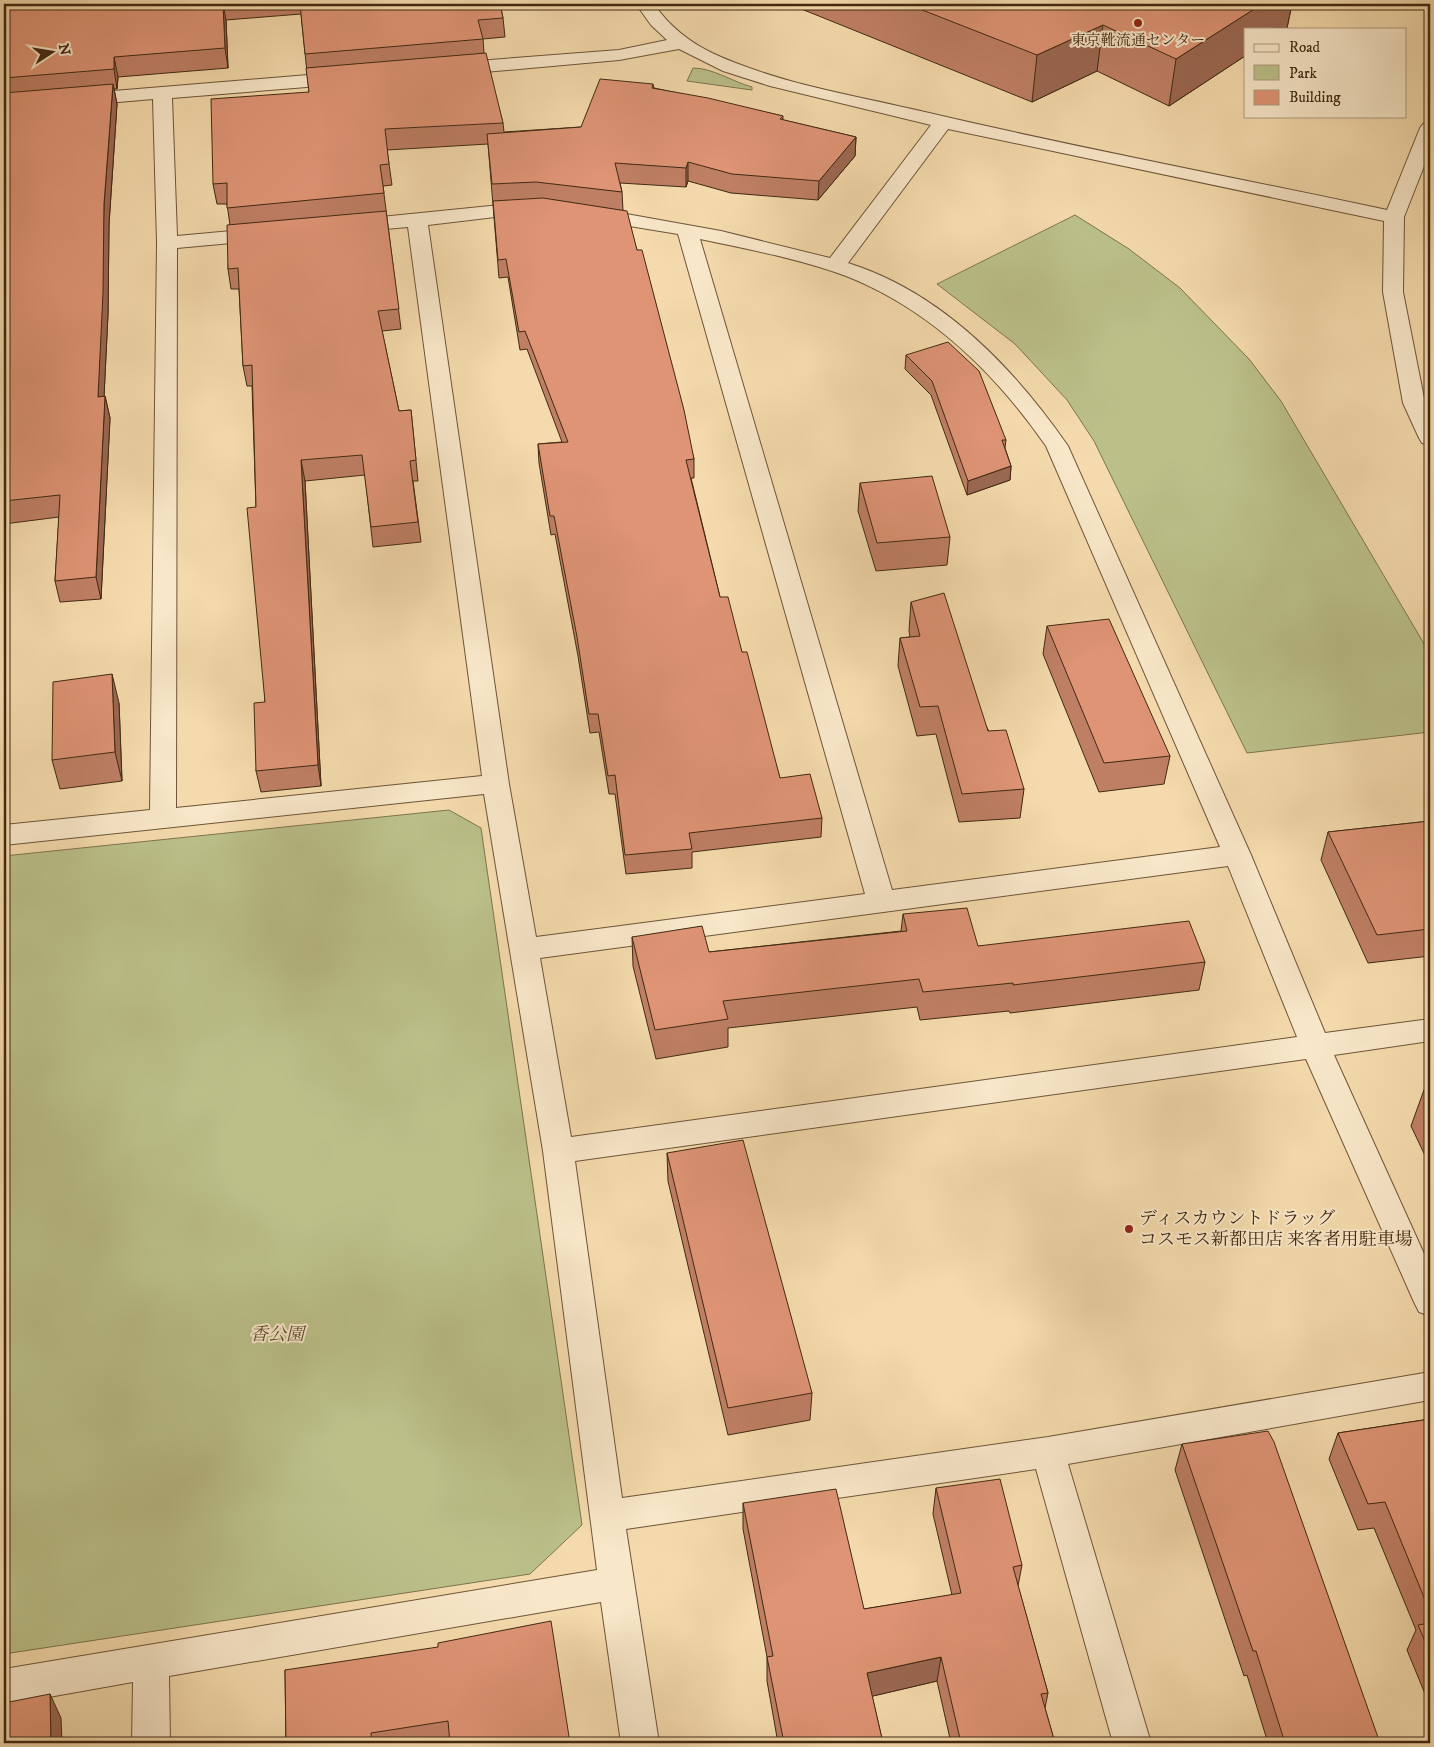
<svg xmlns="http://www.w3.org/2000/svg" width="1434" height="1747" font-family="'IM FELL DW Pica','Noto Serif JP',serif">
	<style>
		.green { fill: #bbc089; stroke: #7e744e }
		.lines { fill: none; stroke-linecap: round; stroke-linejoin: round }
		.minor-casing { stroke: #6e5538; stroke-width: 2 }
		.minor { fill: #f8e7c9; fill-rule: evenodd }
		.wall { fill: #bf7f65; stroke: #412912 }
		.shaded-wall { fill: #9b6852; stroke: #412912 }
		.building { fill: #de9475; stroke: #412912 }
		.poi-dot { fill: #8f2418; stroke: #f8e7c9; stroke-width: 2 }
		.labels { text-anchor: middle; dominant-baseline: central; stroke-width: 4; stroke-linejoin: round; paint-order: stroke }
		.far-poi-label { font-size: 15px; fill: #412912; stroke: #f8e7c9 }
		.poi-label { font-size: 18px; fill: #412912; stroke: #f8e7c9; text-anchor: start }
		.park-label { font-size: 18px; font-style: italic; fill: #59472a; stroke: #f8e7c9 }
	</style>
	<rect width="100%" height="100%" fill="#f4daac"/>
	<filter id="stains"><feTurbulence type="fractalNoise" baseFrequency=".004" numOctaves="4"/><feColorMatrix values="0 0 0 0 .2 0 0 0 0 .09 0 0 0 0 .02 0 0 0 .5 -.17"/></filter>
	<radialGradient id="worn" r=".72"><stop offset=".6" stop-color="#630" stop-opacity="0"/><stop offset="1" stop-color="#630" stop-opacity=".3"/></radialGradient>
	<g class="green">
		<path d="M693 68C713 68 733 82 752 87V90L687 81Z"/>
		<polygon points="1075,215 1129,249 1180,288 1249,359 1281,401 1430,654 1430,732 1247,753 1094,441 1067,400 1015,344 937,284"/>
		<polygon points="449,810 481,828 582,1525 530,1574 4,1654 4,856"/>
	</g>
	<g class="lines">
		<g class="minor-casing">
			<path id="minor" d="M636 4H654C669 26 688 41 712 53 779 84 854 95 925 112 1078 148 1233 177 1387 210L1420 128 1423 124 1430 122V151L1404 217 1403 292 1425 403 1430 414V445L1422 443 1419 438 1403 403 1383 292 1384 221 948 129 848 263C941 292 1014 368 1068 446L1251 855 1325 1033 1430 1019V1041L1334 1055 1430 1267V1316L1419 1312 1414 1302 1306 1059 575 1161 622 1498 1048 1437 1430 1372V1400L1068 1464 1151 1743H1113L1036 1469 626 1529 659 1743H621L601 1602 169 1676 170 1743H132L133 1682 4 1705V1669L597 1570 543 1151 484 794 4 845V825L150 810 157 243 153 99 4 112V100L344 72 351 74 353 78 351 82 344 84 172 98 177 236 264 228 271 230 274 234 271 238 264 240 177 248 176 808 482 776 408 227 351 232 344 230 341 226 344 222 351 220 530 202 537 204 540 208 537 212 428 225 509 784 536 937 865 894 678 234 593 220 586 218 583 214 586 210 593 208 721 231 830 258 931 125 770 86 723 71 679 49 619 60 451 75 444 73 442 69 444 65 451 63 619 50 667 40 651 25ZM700 239C747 249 801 259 846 276 930 309 996 374 1046 446L1220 847 892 890ZM1228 866 1297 1037 571 1137 540 958Z"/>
		</g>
		<use href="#minor" class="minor"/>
	</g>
	<g class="wall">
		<polygon points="4,4 500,4 503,18 505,37 483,39 484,53 503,123 504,132 581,127 653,84 654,88 783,116 783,120 856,137 855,156 818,200 731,193 688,181 686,187 620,183 622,192 623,210 637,250 694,459 694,478 691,478 720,597 742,652 780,778 822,818 821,837 692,852 692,868 626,874 615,794 609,794 599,732 590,733 578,656 555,534 551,535 539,463 538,444 562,442 527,349 520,350 508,277 499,278 488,144 387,150 392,185 383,186 401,329 382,331 399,411 411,410 418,481 413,481 421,542 373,547 365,475 305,481 321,786 261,792 256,771 265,702 256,507 252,386 247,386 243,366 239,289 231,289 228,269 230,225 227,204 217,204 213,184 309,92 301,14 226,20 228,68 118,77 117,89 114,89 117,104 109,224 108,314 104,396 105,396 110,418 101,599 60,602 55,581 59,517 4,524"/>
		<polygon points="789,4 1292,4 1287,28 1245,29 1245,56 1169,106 1097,71 1032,102"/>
		<polygon points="906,355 1006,440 1005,448 1011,466 1010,480 967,495 931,395 905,369"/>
		<polygon points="860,483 950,537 947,565 876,571 858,511"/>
		<polygon points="911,602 1024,789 1020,818 959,822 936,734 917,736 898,666 900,638 910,637 909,631"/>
		<polygon points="1047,626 1170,756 1164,784 1099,792 1043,654"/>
		<polygon points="119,703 122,781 60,789 52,760"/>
		<polygon points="1430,821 1430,956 1368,963 1321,860 1328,832"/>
		<polygon points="903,914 978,946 1205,962 1199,990 1010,1013 1009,1011 920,1020 917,1007 728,1028 728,1047 656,1059 633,966 632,937 709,952 901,931"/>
		<polygon points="1430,1075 1430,1166 1411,1126 1429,1076"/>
		<polygon points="667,1153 812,1393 810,1420 728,1435 668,1181"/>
		<polygon points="1430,1419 1430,1706 1407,1650 1416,1630 1374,1528 1358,1530 1329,1459 1338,1433"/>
		<polygon points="1182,1444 1380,1743 1268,1743 1247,1675 1244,1676 1175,1470"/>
		<polygon points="936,1488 1022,1565 1018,1586 1048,1693 1045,1708 1055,1743 951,1743 937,1681 872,1696 883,1743 778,1743 767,1681 767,1657 743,1529 743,1503 864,1609 952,1595 933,1514"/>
		<polygon points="285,1670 570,1743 286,1743"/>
	</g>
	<g class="shaded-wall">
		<polygon points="223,4 226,20 228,68 225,48"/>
		<polygon points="1262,4 1292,4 1287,28 1245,29 1245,56 1169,106 1176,59"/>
		<polygon points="1103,25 1097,71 1032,102 1037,55"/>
		<polygon points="114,57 118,77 117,89 114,69"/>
		<polygon points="113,84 117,104 109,224 108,314 103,418 98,397 104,204"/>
		<polygon points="856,137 855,156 818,200 819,181"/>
		<polygon points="688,162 688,181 686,187 686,168"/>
		<polygon points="105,396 110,418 101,599 96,577"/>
		<polygon points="301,460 305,481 321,786 318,765"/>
		<polygon points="1011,466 1010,480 967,495 968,481"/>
		<polygon points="112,674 119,703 122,781 115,752"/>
		<polygon points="941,1657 937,1681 865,1698 867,1673"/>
		<polygon points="50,1694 61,1718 62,1743 51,1743"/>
	</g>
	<g class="building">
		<polygon points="4,4 223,4 225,48 114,57 114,69 4,78"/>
		<polygon points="300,4 500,4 503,18 478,20 483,39 305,54"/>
		<polygon points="907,4 1262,4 1176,59 1103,25 1037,55"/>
		<polygon points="486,53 503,123 385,129 389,164 380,165 384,193 227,208 227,183 213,184 211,99 309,92 306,68"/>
		<polygon points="600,79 653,84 652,88 708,98 783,116 780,119 856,137 819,181 732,174 688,162 686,168 615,163 622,192 536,182 492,184 487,134 581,127"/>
		<polygon points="113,84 104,204 103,293 98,397 105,396 96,577 55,581 60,495 4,501 4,93"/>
		<polygon points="543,198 627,211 637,250 642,250 684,410 694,459 686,460 720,597 728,597 742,652 747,652 780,778 810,774 822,818 689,833 692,849 625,855 615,775 608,776 598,714 589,714 577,637 554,516 550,516 538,444 568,442 525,331 519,332 506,259 498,260 493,201"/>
		<polygon points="386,211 399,309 378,311 399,411 411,410 416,460 410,461 418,522 371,527 362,455 301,460 318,765 256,771 254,703 265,702 247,508 256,507 252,365 243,366 238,268 228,269 227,225"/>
		<polygon points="948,342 979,371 1006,440 1002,440 1011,466 968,481 932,381 906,355"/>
		<polygon points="932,476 950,537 877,543 860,483"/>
		<polygon points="944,593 988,731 1006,730 1024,789 962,794 938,706 920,707 900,638 920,636 911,602"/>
		<polygon points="1109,619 1170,756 1104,763 1047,626"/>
		<polygon points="112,674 115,752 52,760 53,682"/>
		<polygon points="1430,821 1430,929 1377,935 1328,832"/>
		<polygon points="967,908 978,946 1189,921 1205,962 1013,985 1013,983 923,992 919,979 723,1001 728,1019 655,1030 632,937 702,926 709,952 907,931 903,914"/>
		<polygon points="743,1140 812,1393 728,1408 667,1153"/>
		<polygon points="1430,1419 1430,1612 1385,1502 1368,1504 1338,1433"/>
		<polygon points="1268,1431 1274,1442 1380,1743 1285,1743 1256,1651 1253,1651 1182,1444"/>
		<polygon points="1000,1479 1022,1565 1013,1567 1048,1693 1041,1694 1055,1743 961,1743 941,1657 867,1673 883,1743 784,1743 767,1657 773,1656 743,1503 836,1489 864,1609 961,1593 936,1488"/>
		<polygon points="551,1621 570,1743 450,1743 448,1721 371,1733 372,1743 286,1743 285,1670 438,1647 438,1643"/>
		<polygon points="1430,1623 1430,1653 1418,1625"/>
		<polygon points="50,1694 51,1743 4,1743 4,1703"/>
	</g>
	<g class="poi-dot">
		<circle cx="1138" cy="23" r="5"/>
		<circle cx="1129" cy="1229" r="5"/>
	</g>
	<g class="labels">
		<g class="far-poi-label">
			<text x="1138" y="40">東京靴流通センター</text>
		</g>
		<g class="poi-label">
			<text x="1139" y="1219">ディスカウントドラッグ<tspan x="1139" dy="21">コスモス新都田店 来客者用駐車場</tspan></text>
		</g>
		<g class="park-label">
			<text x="277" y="1335">香公園</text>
		</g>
	</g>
	<rect width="1434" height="1747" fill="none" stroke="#f4daac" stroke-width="20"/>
	<rect x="5" y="5" width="1424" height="1737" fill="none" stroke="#412912" stroke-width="2.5"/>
	<rect x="10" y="10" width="1414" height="1727" fill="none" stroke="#412912"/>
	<rect x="1244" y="28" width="162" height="90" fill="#f8e7c9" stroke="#af9b80"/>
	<rect x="1254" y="44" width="25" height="8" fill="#f8e7c9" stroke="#af9b80"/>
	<text x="1289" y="52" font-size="15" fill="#412912">Road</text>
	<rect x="1254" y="65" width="25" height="15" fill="#bbc089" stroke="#af9b80"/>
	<text x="1289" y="78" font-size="15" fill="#412912">Park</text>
	<rect x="1254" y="90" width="25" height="15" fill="#de9475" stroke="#af9b80"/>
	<text x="1289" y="102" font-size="15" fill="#412912">Building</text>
	<g transform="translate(52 52) rotate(78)" stroke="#f8e7c9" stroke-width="4" paint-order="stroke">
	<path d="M0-4L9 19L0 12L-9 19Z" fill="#412912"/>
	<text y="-8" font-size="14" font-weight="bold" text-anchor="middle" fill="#412912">N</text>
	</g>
	<rect width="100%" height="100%" filter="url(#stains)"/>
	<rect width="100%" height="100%" fill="url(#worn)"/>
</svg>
